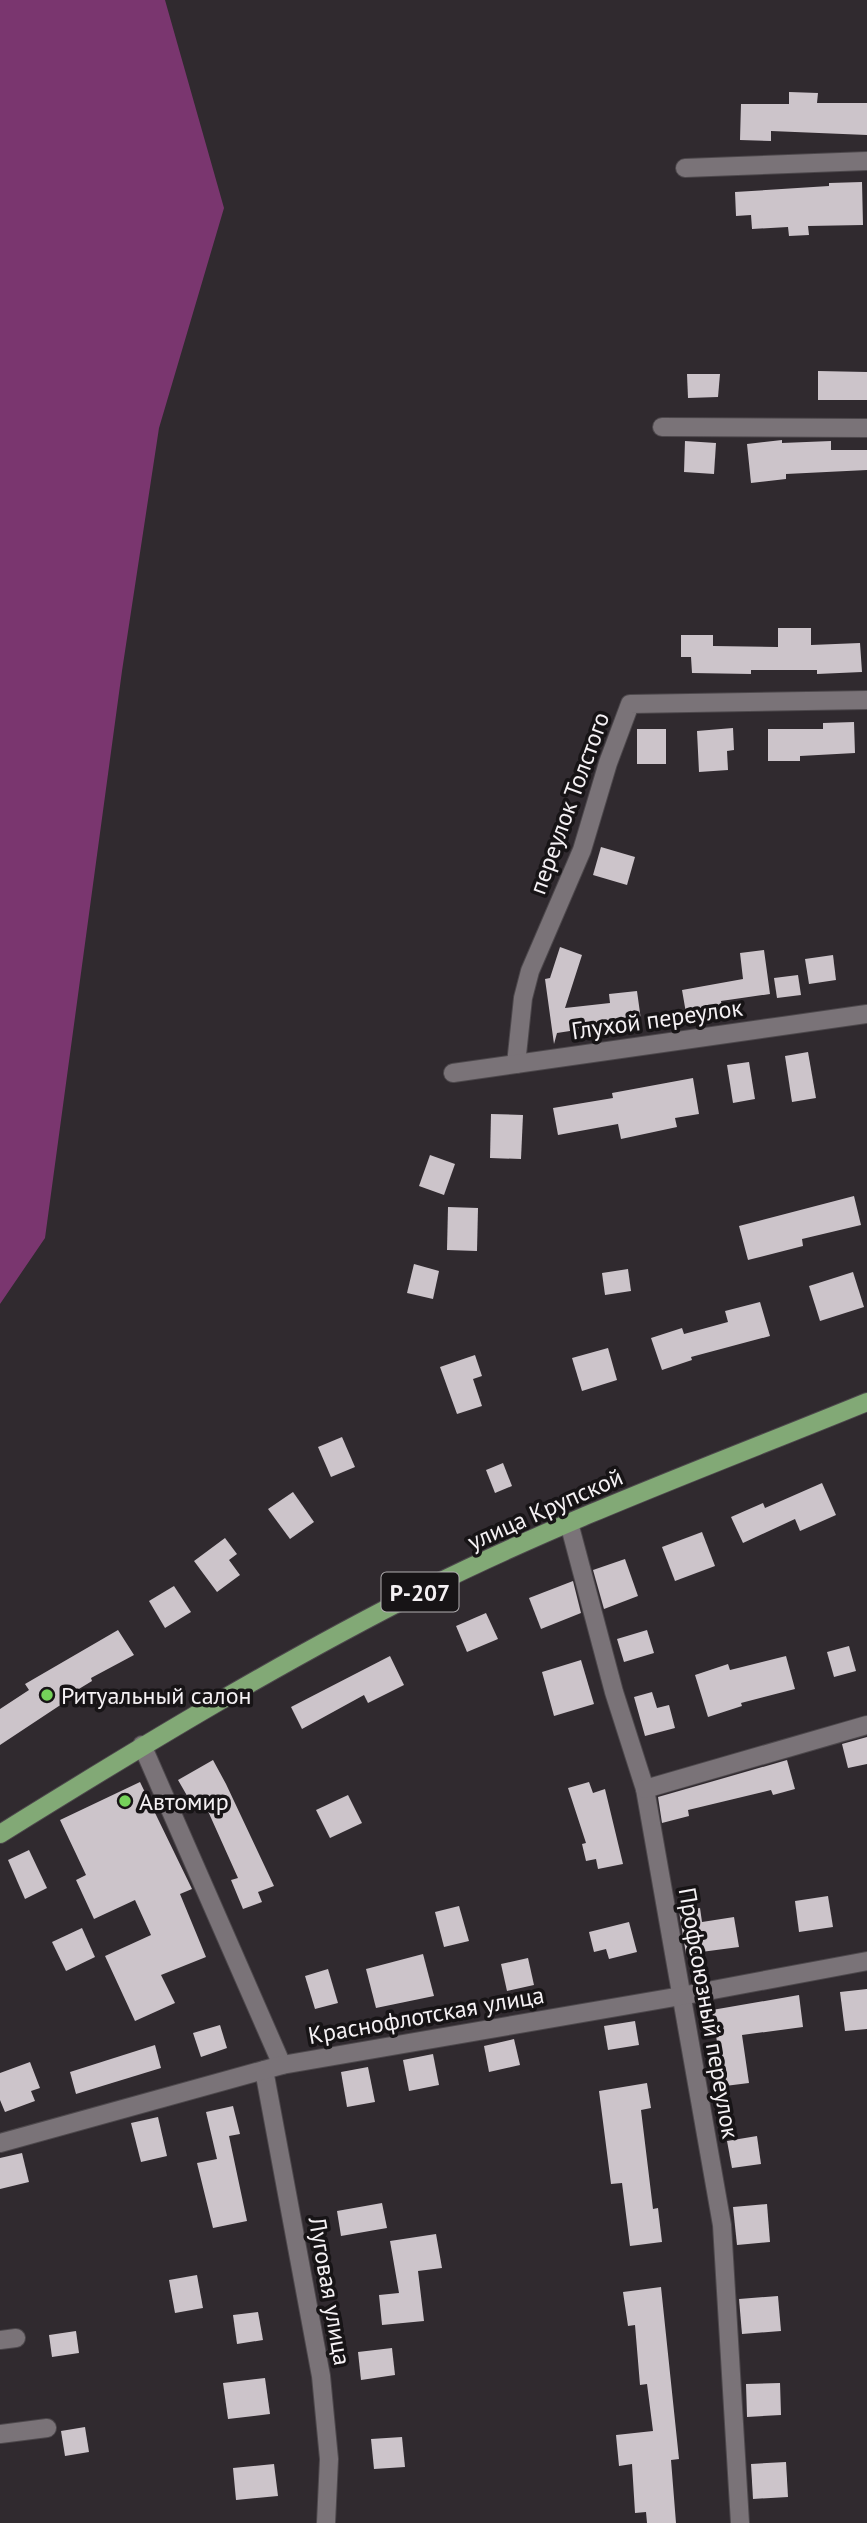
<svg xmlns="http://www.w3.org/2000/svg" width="867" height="2523" font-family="'PT Sans',sans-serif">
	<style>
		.forest { fill: #7a366f }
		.building { fill: #ccc4ca }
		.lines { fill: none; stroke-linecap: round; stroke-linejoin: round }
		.minor-casing { stroke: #4d484c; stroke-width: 20 }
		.major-casing { stroke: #4d484c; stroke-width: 20 }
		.minor { stroke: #7a7378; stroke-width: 18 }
		.major { stroke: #82a976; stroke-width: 18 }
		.poi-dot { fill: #75d25a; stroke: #171416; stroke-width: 2.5 }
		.labels { text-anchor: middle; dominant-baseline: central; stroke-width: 7; stroke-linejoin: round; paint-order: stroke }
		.shield { fill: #171416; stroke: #b2afb1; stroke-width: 2 }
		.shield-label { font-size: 23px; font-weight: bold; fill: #f5f1f4 }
		.street-label { font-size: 24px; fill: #f5f1f4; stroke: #171416 }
		.poi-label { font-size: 24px; fill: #f5f1f4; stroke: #171416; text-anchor: start }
	</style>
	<rect width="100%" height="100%" fill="#302a2f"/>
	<polygon class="forest" points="0,0 165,0 224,208 159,428 122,671 45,1238 0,1304"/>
	<g class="building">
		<polygon points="789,92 818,93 817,103 867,103 867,135 771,131 771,141 740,140 741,104 789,104"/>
		<polygon points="862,182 863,225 808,226 809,235 789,236 788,227 752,229 751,215 736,216 735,192 829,186 829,183"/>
		<polygon points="818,371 867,372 867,400 818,400"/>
		<polygon points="687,374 720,374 718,397 688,398"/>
		<polygon points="782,440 782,443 831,441 831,450 867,450 867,470 786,474 786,479 751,483 747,444"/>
		<polygon points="685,441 716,443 714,474 684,472"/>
		<polygon points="778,628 811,628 811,645 860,643 862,672 817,674 817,670 751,670 751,674 692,673 691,657 681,657 681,635 713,635 713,646 778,647"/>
		<polygon points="854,722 855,753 800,756 800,761 768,761 768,729 823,729 823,723"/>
		<polygon points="733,728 734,750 727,751 728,770 699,772 697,731"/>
		<rect x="637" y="729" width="29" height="35"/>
		<polygon points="601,847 635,857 627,885 593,875"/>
		<polygon points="560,947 582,955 565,1008 610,1003 609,994 637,991 641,1020 557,1033 554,1044 545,979 550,978"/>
		<polygon points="764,950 770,994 721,1001 722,1007 686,1013 682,990 743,979 740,953"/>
		<polygon points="833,955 836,980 809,984 805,959"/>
		<polygon points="798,975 801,995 777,998 774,978"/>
		<polygon points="808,1052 816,1098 792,1102 785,1056"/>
		<polygon points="749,1062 755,1099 733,1103 727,1065"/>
		<polygon points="693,1078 699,1114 675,1118 677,1127 621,1139 618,1124 558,1135 553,1108 613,1098 612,1093"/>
		<polygon points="491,1114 523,1115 521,1159 490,1158"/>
		<polygon points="430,1155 455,1164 444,1195 419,1186"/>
		<polygon points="854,1196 861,1225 802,1239 803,1246 748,1260 739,1226"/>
		<polygon points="448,1207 478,1208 477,1251 447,1250"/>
		<polygon points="414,1264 439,1271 433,1299 407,1293"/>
		<polygon points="628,1269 631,1291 605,1295 602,1273"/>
		<polygon points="853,1272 864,1307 820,1321 809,1286"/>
		<polygon points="760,1302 770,1336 691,1357 692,1360 662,1370 651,1338 682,1328 684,1334 728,1322 725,1311"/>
		<polygon points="608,1348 617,1380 582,1391 572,1358"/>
		<polygon points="475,1355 482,1376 473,1379 482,1406 457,1414 440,1367"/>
		<polygon points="342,1437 355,1467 331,1477 318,1447"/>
		<polygon points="503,1463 512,1486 495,1493 486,1470"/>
		<polygon points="822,1483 836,1515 800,1531 795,1519 743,1543 731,1517 763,1503 765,1508"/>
		<polygon points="293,1492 314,1522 290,1539 268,1509"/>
		<polygon points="702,1532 715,1566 675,1581 662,1547"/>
		<polygon points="225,1538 237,1554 229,1560 240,1575 217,1592 194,1561"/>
		<polygon points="625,1559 638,1596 604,1609 593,1570"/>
		<polygon points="573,1581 581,1613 541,1629 529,1598"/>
		<polygon points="174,1586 191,1612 165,1628 149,1601"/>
		<polygon points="486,1613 498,1639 467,1652 456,1626"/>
		<polygon points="118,1630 134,1655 91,1678 92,1681 69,1695 71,1698 0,1745 0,1709 29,1690 25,1684"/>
		<polygon points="647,1630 654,1653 624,1662 617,1639"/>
		<polygon points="849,1646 856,1671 834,1677 827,1652"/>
		<polygon points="390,1656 404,1685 368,1703 364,1695 302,1729 291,1707"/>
		<polygon points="786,1656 795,1689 741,1703 742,1706 708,1717 695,1675 728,1664 730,1670"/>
		<polygon points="581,1660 594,1704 554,1716 542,1672"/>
		<polygon points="652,1692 657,1708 669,1705 675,1728 645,1736 634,1697"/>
		<polygon points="867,1737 867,1764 848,1768 842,1744"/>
		<polygon points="213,1760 226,1784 274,1886 258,1892 262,1902 243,1909 231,1880 238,1878 203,1800 193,1806 178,1780"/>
		<polygon points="787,1760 795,1789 773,1795 771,1790 688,1810 689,1816 662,1823 658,1797"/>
		<polygon points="140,1782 192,1889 180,1894 206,1957 161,1975 175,2003 135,2021 105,1956 151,1935 135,1900 94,1919 76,1880 86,1875 60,1820"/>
		<polygon points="589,1782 593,1793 605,1789 623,1864 598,1869 596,1859 586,1861 582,1844 586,1843 568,1788"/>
		<polygon points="348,1795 362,1823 330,1838 316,1810"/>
		<polygon points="29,1850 47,1888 25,1899 8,1860"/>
		<polygon points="828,1896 833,1927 799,1932 795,1901"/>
		<polygon points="459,1906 469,1941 444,1947 435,1912"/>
		<polygon points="700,1908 702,1922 734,1917 739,1947 686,1954 679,1911"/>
		<polygon points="629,1922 637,1952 609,1959 606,1949 594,1952 589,1932"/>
		<polygon points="82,1928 95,1957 66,1971 52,1942"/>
		<polygon points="423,1954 434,1996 376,2008 366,1969"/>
		<polygon points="528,1958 534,1985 507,1991 501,1964"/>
		<polygon points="328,1969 338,2003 315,2009 305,1976"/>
		<polygon points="867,1989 867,2029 845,2031 840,1992"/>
		<polygon points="799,1995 803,2027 742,2035 749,2083 717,2087 714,2062 720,2061 712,2010"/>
		<polygon points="635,2021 639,2045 608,2050 604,2026"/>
		<polygon points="220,2025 227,2048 201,2057 193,2033"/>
		<polygon points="514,2039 520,2065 489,2072 484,2046"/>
		<polygon points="155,2045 161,2068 76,2094 70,2072"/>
		<polygon points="433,2054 439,2085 409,2091 403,2060"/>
		<polygon points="30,2062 40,2088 31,2091 35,2101 5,2112 0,2100 0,2073"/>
		<polygon points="368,2067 375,2102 347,2107 341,2072"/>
		<polygon points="647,2083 651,2108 641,2110 653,2209 658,2208 662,2242 630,2246 622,2183 611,2184 599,2091"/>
		<polygon points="233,2106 240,2134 229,2136 247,2221 213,2228 197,2163 217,2159 206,2112"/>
		<polygon points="158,2117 167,2156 141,2162 131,2123"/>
		<polygon points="757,2136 761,2164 732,2168 727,2141"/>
		<polygon points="22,2153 29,2182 0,2189 0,2158"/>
		<polygon points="382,2203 387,2228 341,2236 337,2211"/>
		<polygon points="767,2204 770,2242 737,2245 733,2207"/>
		<polygon points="436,2234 442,2268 418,2271 424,2321 382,2325 379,2295 399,2293 390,2241"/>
		<polygon points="197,2275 203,2308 175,2313 169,2280"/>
		<polygon points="661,2287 679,2459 671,2460 676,2523 647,2523 646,2512 635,2513 632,2464 619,2466 616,2435 653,2431 647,2384 640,2385 635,2325 628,2326 623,2292"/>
		<polygon points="778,2296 781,2331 742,2334 739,2299"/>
		<polygon points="258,2312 263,2340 237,2344 233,2315"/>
		<polygon points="76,2331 79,2353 52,2357 49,2335"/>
		<polygon points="392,2348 395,2375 361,2380 358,2352"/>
		<polygon points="265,2378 270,2414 228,2419 223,2383"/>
		<polygon points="780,2383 781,2415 747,2417 746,2384"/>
		<polygon points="85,2427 89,2452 65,2456 61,2431"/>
		<polygon points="402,2437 405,2467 374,2469 371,2439"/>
		<polygon points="786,2462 788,2497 753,2499 751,2464"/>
		<polygon points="274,2464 278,2496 236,2500 233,2468"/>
	</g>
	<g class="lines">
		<g class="minor-casing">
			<g id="minor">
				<polyline points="685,168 867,161"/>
				<polyline points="662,427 867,428"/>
				<polyline points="516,1064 523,998 530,971 582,850 608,763 630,704 867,700"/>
				<polyline points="453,1073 867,1014"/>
				<polyline points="569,1523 614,1692 645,1789 722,2225 740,2523"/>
				<polyline points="142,1745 282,2065"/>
				<polyline points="645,1789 867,1725"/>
				<polyline points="264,2070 321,2376 329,2459 326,2523"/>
				<polyline points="0,2143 282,2065 681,1996 867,1961"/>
				<polyline points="0,2340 16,2338"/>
				<polyline points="0,2434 47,2428"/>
			</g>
		</g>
		<g class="major-casing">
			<path id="major" d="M0 1834C140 1747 280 1662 427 1588 570 1517 720 1462 867 1402"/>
		</g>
		<use href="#minor" class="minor"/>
		<use href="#major" class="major"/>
	</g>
	<g class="poi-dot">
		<circle cx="47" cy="1695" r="7"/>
		<circle cx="125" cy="1801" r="7"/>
	</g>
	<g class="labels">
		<rect class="shield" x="381.5" y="1572.5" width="77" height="39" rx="5"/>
		<g class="shield-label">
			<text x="420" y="1592">Р-207</text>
		</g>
		<g class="street-label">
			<text transform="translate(569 803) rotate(-70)">переулок Толстого</text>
			<text transform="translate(657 1019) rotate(-8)">Глухой переулок</text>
			<text transform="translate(545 1509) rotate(-24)">улица Крупской</text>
			<text transform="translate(709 2013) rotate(80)">Профсоюзный переулок</text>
			<text transform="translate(426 2015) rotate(-10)">Краснофлотская улица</text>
			<text transform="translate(330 2291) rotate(80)">Луговая улица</text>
		</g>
		<g class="poi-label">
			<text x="61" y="1695">Ритуальный салон</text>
			<text x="139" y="1801">Автомир</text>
		</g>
	</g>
</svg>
